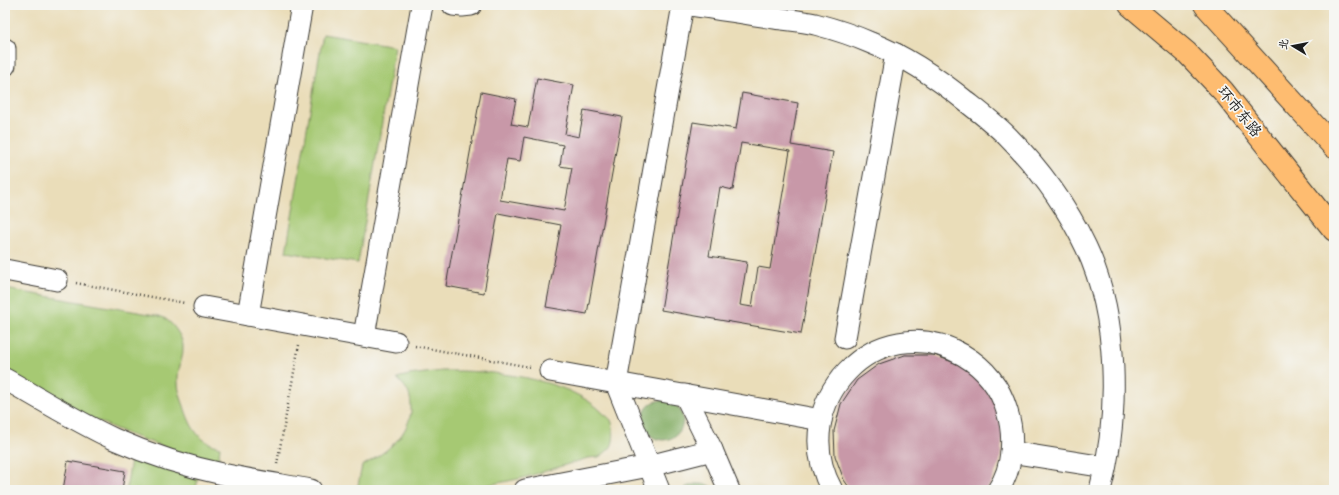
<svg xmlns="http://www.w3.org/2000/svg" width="1339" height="495" font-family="Mynerve,'LXGW WenKai TC',sans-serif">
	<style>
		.green { fill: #a6c973; stroke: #617248 }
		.forest { fill: #84ad65; stroke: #506440 }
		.building { fill: #c898a8; fill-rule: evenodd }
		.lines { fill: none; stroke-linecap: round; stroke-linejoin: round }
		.minor-casing { stroke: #3b3934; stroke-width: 23 }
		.highway-casing { stroke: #3b3934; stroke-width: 24 }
		.path { stroke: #3b3934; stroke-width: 2.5; stroke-dasharray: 1 3; stroke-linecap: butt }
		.minor { stroke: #fff; stroke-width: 21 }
		.highway { stroke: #febc70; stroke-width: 22 }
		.labels { text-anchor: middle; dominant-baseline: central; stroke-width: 3.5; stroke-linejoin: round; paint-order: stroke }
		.street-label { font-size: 15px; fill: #1c1c1c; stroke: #f6f6f2 }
	</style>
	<rect width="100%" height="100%" fill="#f6f6f2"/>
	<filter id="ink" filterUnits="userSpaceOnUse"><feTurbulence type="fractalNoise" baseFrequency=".025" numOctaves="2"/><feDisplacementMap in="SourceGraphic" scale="8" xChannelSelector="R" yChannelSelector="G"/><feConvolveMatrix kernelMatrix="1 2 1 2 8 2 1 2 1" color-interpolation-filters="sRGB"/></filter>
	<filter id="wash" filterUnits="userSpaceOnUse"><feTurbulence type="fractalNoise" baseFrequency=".012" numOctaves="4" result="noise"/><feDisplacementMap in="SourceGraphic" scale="16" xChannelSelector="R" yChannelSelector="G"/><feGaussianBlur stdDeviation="0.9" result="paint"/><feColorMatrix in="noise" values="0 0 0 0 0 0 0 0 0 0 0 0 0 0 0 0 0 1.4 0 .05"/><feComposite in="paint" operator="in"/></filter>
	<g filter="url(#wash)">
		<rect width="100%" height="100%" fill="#eaddb9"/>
		<g class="green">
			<polygon points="323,34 395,46 358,263 286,252"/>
			<path d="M5 289 155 315C159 316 164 317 167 320 174 325 184 339 183 348 183 360 177 370 178 382 178 390 181 398 184 406 190 426 198 442 220 447L218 466 128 434 77 412 5 372Z"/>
			<path d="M442 371C490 370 569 377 604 414 606 415 609 418 611 420 614 427 615 440 611 447 608 451 603 454 599 457L588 458 523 478 478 487 435 490H357L362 466C383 454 408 438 411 411 411 404 411 397 407 390 405 386 400 382 397 378L409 375Z"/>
			<polygon points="132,454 198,477 196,490 126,490"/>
		</g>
		<g class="forest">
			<circle cx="663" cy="420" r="20"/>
			<path d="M695 484C703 484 710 484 716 490H683L686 487Z"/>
		</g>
		<g id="blocks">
			<g class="building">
				<path d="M537 78 574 85 565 134 579 137 584 110 622 117 587 314 546 307 561 225 498 213 484 293 446 286 481 92 516 99 511 124 528 127ZM524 137 563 145 560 166 572 168 564 211 500 200 507 159 520 161Z"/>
				<path d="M742 93 798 103 791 145 833 152 801 334 661 310 693 122 736 129ZM741 143 790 151 770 269 758 267 752 307 740 305 747 262 709 256 720 187 733 190Z"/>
				<polygon points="905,355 934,355 960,365 982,382 997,406 1003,434 1000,462 990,485 985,490 851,490 844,480 835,456 834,431 841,404 857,380 879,364"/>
				<polygon points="68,461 125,471 122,490 63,490"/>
				<polygon points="200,487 211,489 211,490 199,490"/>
			</g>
		</g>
	</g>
	<g filter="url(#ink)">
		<use href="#blocks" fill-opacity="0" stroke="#3b3934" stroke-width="1"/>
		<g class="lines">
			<g class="minor-casing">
				<g id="minor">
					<polyline points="453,5 462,6 471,5"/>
					<path d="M691 5C719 9 747 14 775 18 788 20 802 21 815 24 834 29 853 35 871 43 905 56 940 80 968 103 982 114 995 124 1007 136 1039 168 1067 207 1086 247 1119 317 1120 416 1100 490"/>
					<polyline points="5,49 5,65"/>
					<polyline points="5,270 57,280"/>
					<polyline points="204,307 396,342"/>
					<polyline points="248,315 302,5"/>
					<polyline points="364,336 422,5"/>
					<polyline points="845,338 896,54"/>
					<polyline points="550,371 821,420"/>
					<path d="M5 379C41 399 77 422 114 439 150 455 189 467 227 475 255 481 283 485 311 490"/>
					<polyline points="685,395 712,450 729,490"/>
					<polyline points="1011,452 1105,467"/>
					<polyline points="525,490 649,466 712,450"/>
					<polyline points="659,490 616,383 683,5"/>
					<path d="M832 490C784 403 877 305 963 355 985 368 1000 387 1007 411 1015 436 1013 468 998 490"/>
				</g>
			</g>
			<g class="highway-casing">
				<g id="highway">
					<polyline points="1130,5 1187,53 1223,91 1334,230"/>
					<polyline points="1205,5 1334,147"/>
				</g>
			</g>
			<g class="path">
				<polyline points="76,283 185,303"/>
				<polyline points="415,346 530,367"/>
				<polyline points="277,464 299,345"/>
			</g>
			<use href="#minor" class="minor"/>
			<use href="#highway" class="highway"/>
		</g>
	</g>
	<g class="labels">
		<g class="street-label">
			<text transform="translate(1239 112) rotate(51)">环市东路</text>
		</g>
	</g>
	<rect width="1339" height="495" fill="none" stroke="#f6f6f2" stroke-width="20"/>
	<g transform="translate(1293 46) rotate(280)" stroke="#f6f6f2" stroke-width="3" paint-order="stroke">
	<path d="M0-3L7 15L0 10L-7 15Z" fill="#1c1c1c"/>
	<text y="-6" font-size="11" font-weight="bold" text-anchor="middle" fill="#1c1c1c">北</text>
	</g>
</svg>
